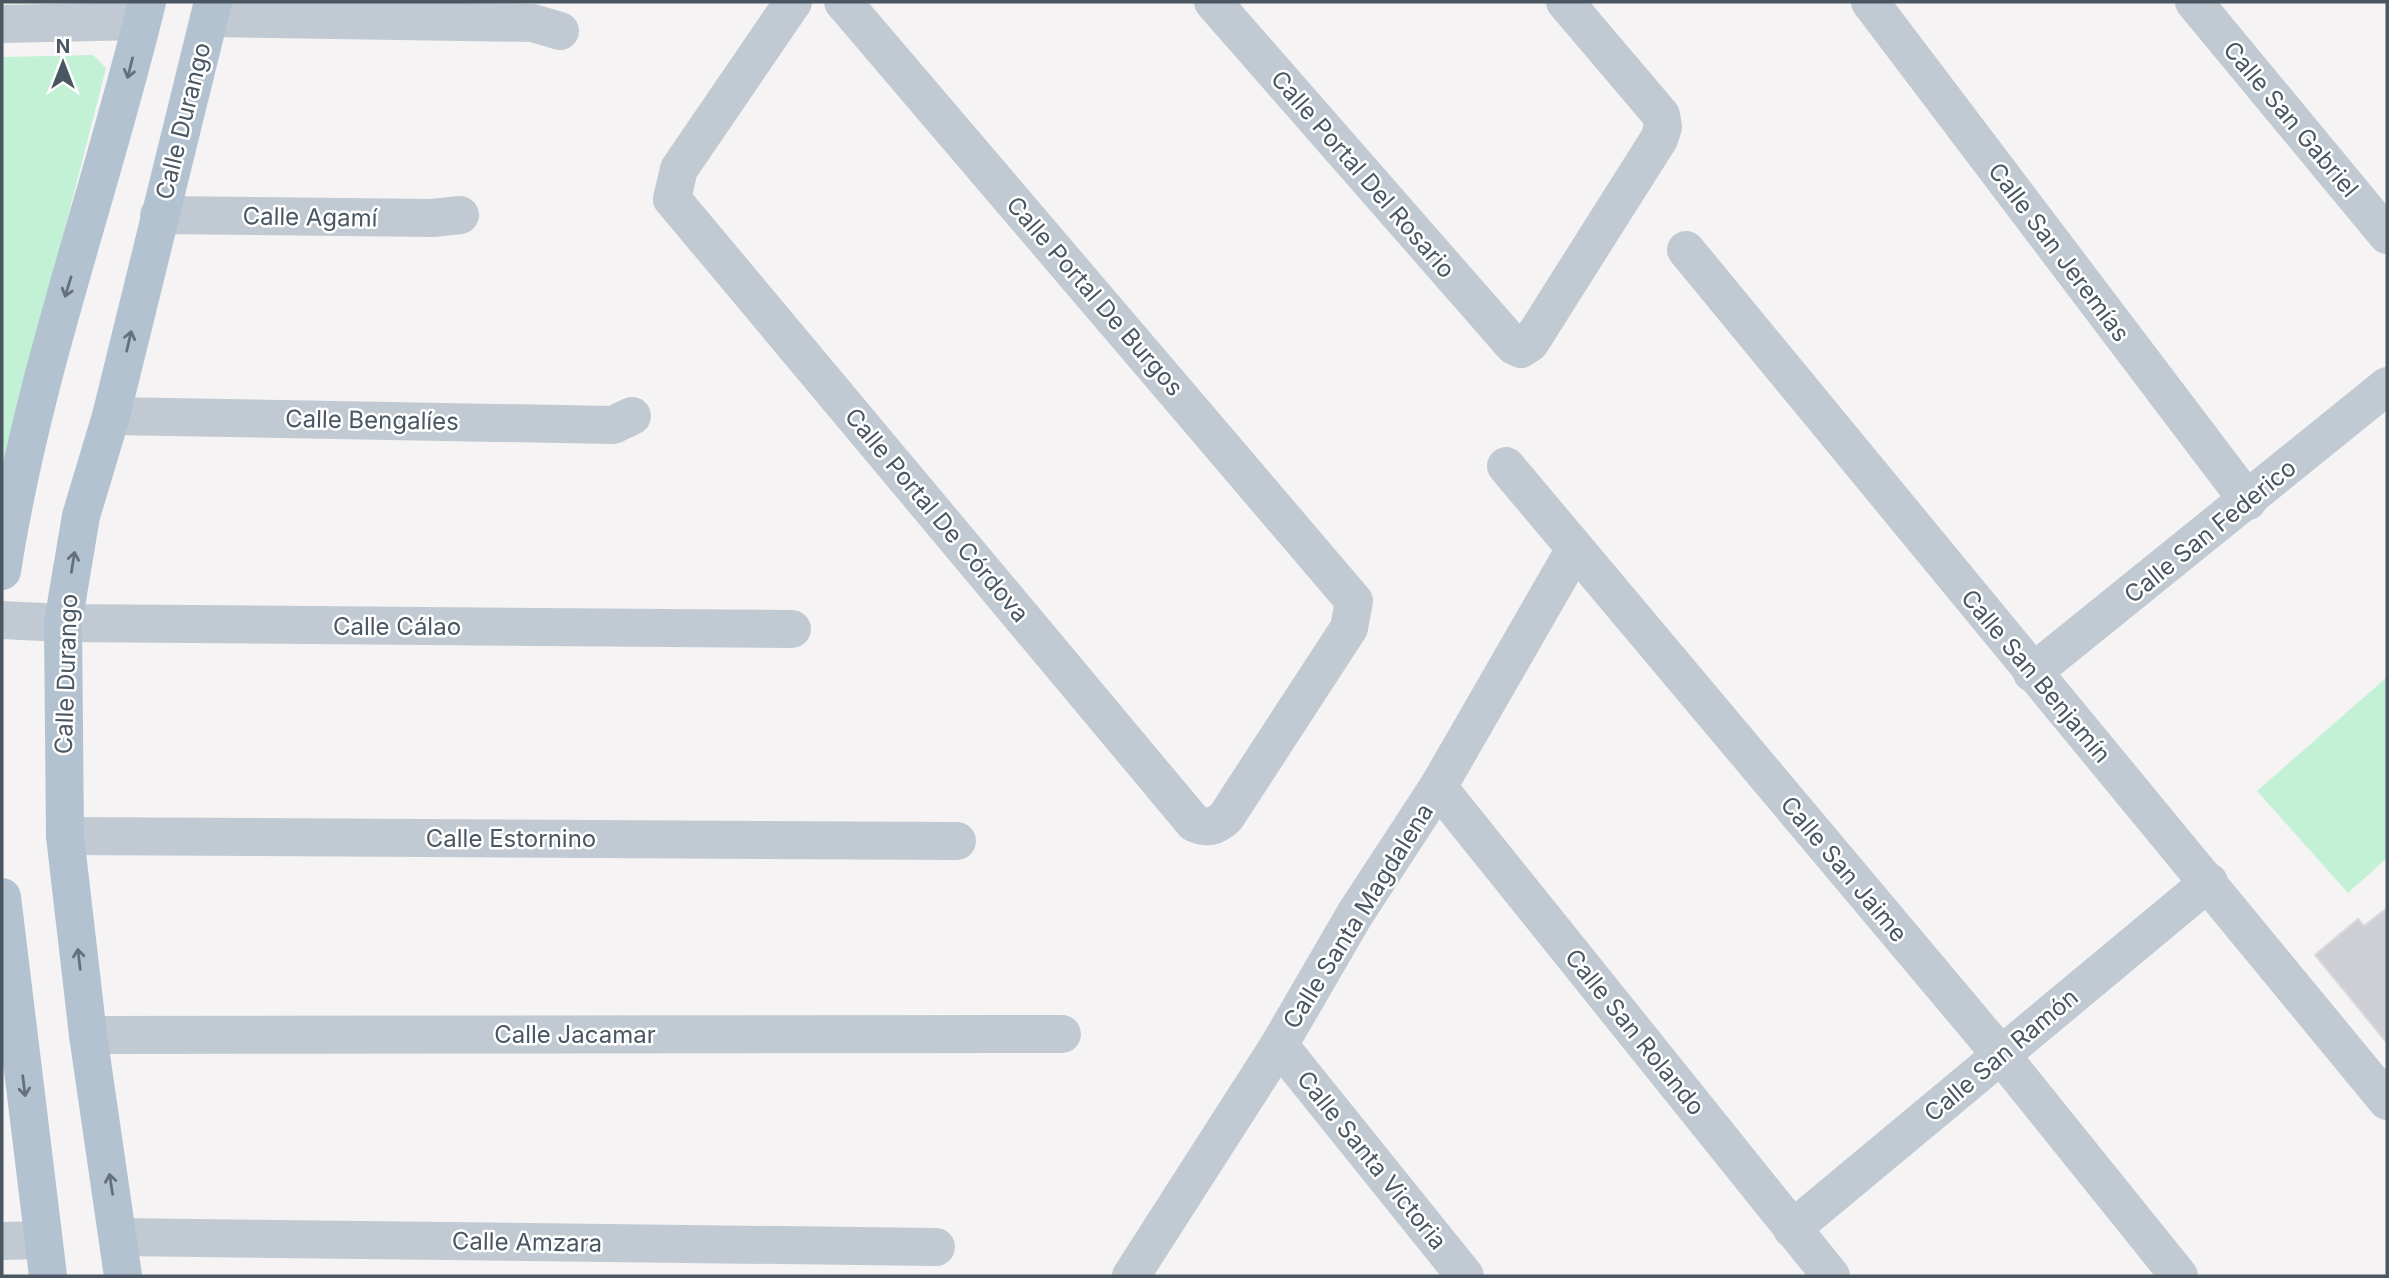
<svg xmlns="http://www.w3.org/2000/svg" width="2389" height="1278" font-family="Inter,sans-serif">
	<style>
		.green { fill: #c3f1d5 }
		.building { fill: #cdcfd5; stroke: #d7d9de; stroke-width: 2 }
		.lines { fill: none; stroke-linecap: round; stroke-linejoin: round }
		.minor { stroke: #c1cad2; stroke-width: 38 }
		.major { stroke: #b3c2d1; stroke-width: 38 }
		.oneway { stroke: #64717d }
		.labels { text-anchor: middle; dominant-baseline: central; stroke-width: 5; stroke-linejoin: round; paint-order: stroke }
		.street-label { font-size: 24px; fill: #4a5661; stroke: #fff }
	</style>
	<rect width="100%" height="100%" fill="#f5f3f3"/>
	<g class="green">
		<polygon points="93,55 106,68 2,474 2,57"/>
		<polygon points="2387,677 2387,858 2348,893 2257,791"/>
	</g>
	<polygon class="building" points="2387,908 2387,1043 2315,955 2358,919 2364,926"/>
	<g class="lines">
		<g class="minor">
			<path d="M793 2 679 169 672 199 1194 823C1208 829 1215 827 1226 817L1349 628 1354 601 843 2"/>
			<polyline points="1213,2 1514,346 1521,349 1530,343 1659,139 1663,127 1661,115 1565,2"/>
			<polyline points="1870,2 2248,501"/>
			<polyline points="2194,2 2387,235"/>
			<polyline points="209,18 533,23 560,31"/>
			<polyline points="2,24 142,21"/>
			<polyline points="159,215 432,218 460,215"/>
			<polyline points="1686,250 2387,1101"/>
			<polyline points="111,416 613,425 632,416"/>
			<polyline points="1506,466 2001,1055 2179,1276"/>
			<polyline points="2,620 63,623 792,629"/>
			<polyline points="2032,673 2387,386"/>
			<polyline points="1438,787 1831,1276"/>
			<polyline points="65,836 957,841"/>
			<polyline points="88,1035 1062,1034"/>
			<polyline points="1279,1045 1465,1276"/>
			<polyline points="1792,1229 2209,882"/>
			<polyline points="118,1237 936,1247"/>
			<polyline points="2,1241 42,1240"/>
			<polyline points="1131,1276 1279,1045 1355,914 1438,787 1575,549"/>
		</g>
		<g class="major">
			<path d="M2 571C32 377 101 192 147 2"/>
			<polyline points="2,897 48,1276"/>
			<polyline points="123,1276 88,1035 65,836 63,623 81,516 111,416 213,2"/>
		</g>
	</g>
	<defs><path id="oneway-shaft" d="M-6 0H5M1.5-3L5.5 0L1.5 3" fill="none" stroke-width="1.6" stroke-linecap="round" stroke-linejoin="round" transform="scale(1.75)"/></defs>
	<g class="oneway">
		<use href="#oneway-shaft" transform="translate(130 68) rotate(104)"/>
		<use href="#oneway-shaft" transform="translate(68 287) rotate(107)"/>
		<use href="#oneway-shaft" transform="translate(129 341) rotate(-77)"/>
		<use href="#oneway-shaft" transform="translate(73 562) rotate(-81)"/>
		<use href="#oneway-shaft" transform="translate(79 959) rotate(-97)"/>
		<use href="#oneway-shaft" transform="translate(24 1086) rotate(83)"/>
		<use href="#oneway-shaft" transform="translate(111 1184) rotate(-99)"/>
	</g>
	<g class="labels">
		<g class="street-label">
			<text transform="translate(2291 119) rotate(50)">Calle San Gabriel</text>
			<text transform="translate(183 121) rotate(-76)">Calle Durango</text>
			<text transform="translate(1363 174) rotate(49)">Calle Portal Del Rosario</text>
			<text transform="translate(310 217) rotate(1)">Calle Agamí</text>
			<text transform="translate(2059 252) rotate(53)">Calle San Jeremías</text>
			<text transform="translate(1095 296) rotate(49)">Calle Portal De Burgos</text>
			<text transform="translate(372 420) rotate(1)">Calle Bengalíes</text>
			<text transform="translate(937 515) rotate(50)">Calle Portal De Córdova</text>
			<text transform="translate(2210 531) rotate(-39)">Calle San Federico</text>
			<text x="397" y="626">Calle Cálao</text>
			<text transform="translate(66 674) rotate(-88)">Calle Durango</text>
			<text transform="translate(2036 676) rotate(50)">Calle San Benjamín</text>
			<text x="511" y="838">Calle Estornino</text>
			<text transform="translate(1844 869) rotate(50)">Calle San Jaime</text>
			<text transform="translate(1358 916) rotate(-58)">Calle Santa Magdalena</text>
			<text transform="translate(1635 1032) rotate(51)">Calle San Rolando</text>
			<text x="575" y="1034">Calle Jacamar</text>
			<text transform="translate(2001 1055) rotate(-40)">Calle San Ramón</text>
			<text transform="translate(1372 1160) rotate(51)">Calle Santa Victoria</text>
			<text transform="translate(527 1242) rotate(1)">Calle Amzara</text>
		</g>
	</g>
	<rect width="2389" height="1278" fill="none" stroke="#4a5661" stroke-width="7"/>
	<g transform="translate(63 63)" stroke="#ffffff" stroke-width="5" paint-order="stroke">
	<path d="M0-5L12 26L0 18L-12 26Z" fill="#4a5661"/>
	<text y="-10" font-size="19" font-weight="bold" text-anchor="middle" fill="#4a5661">N</text>
	</g>
</svg>
